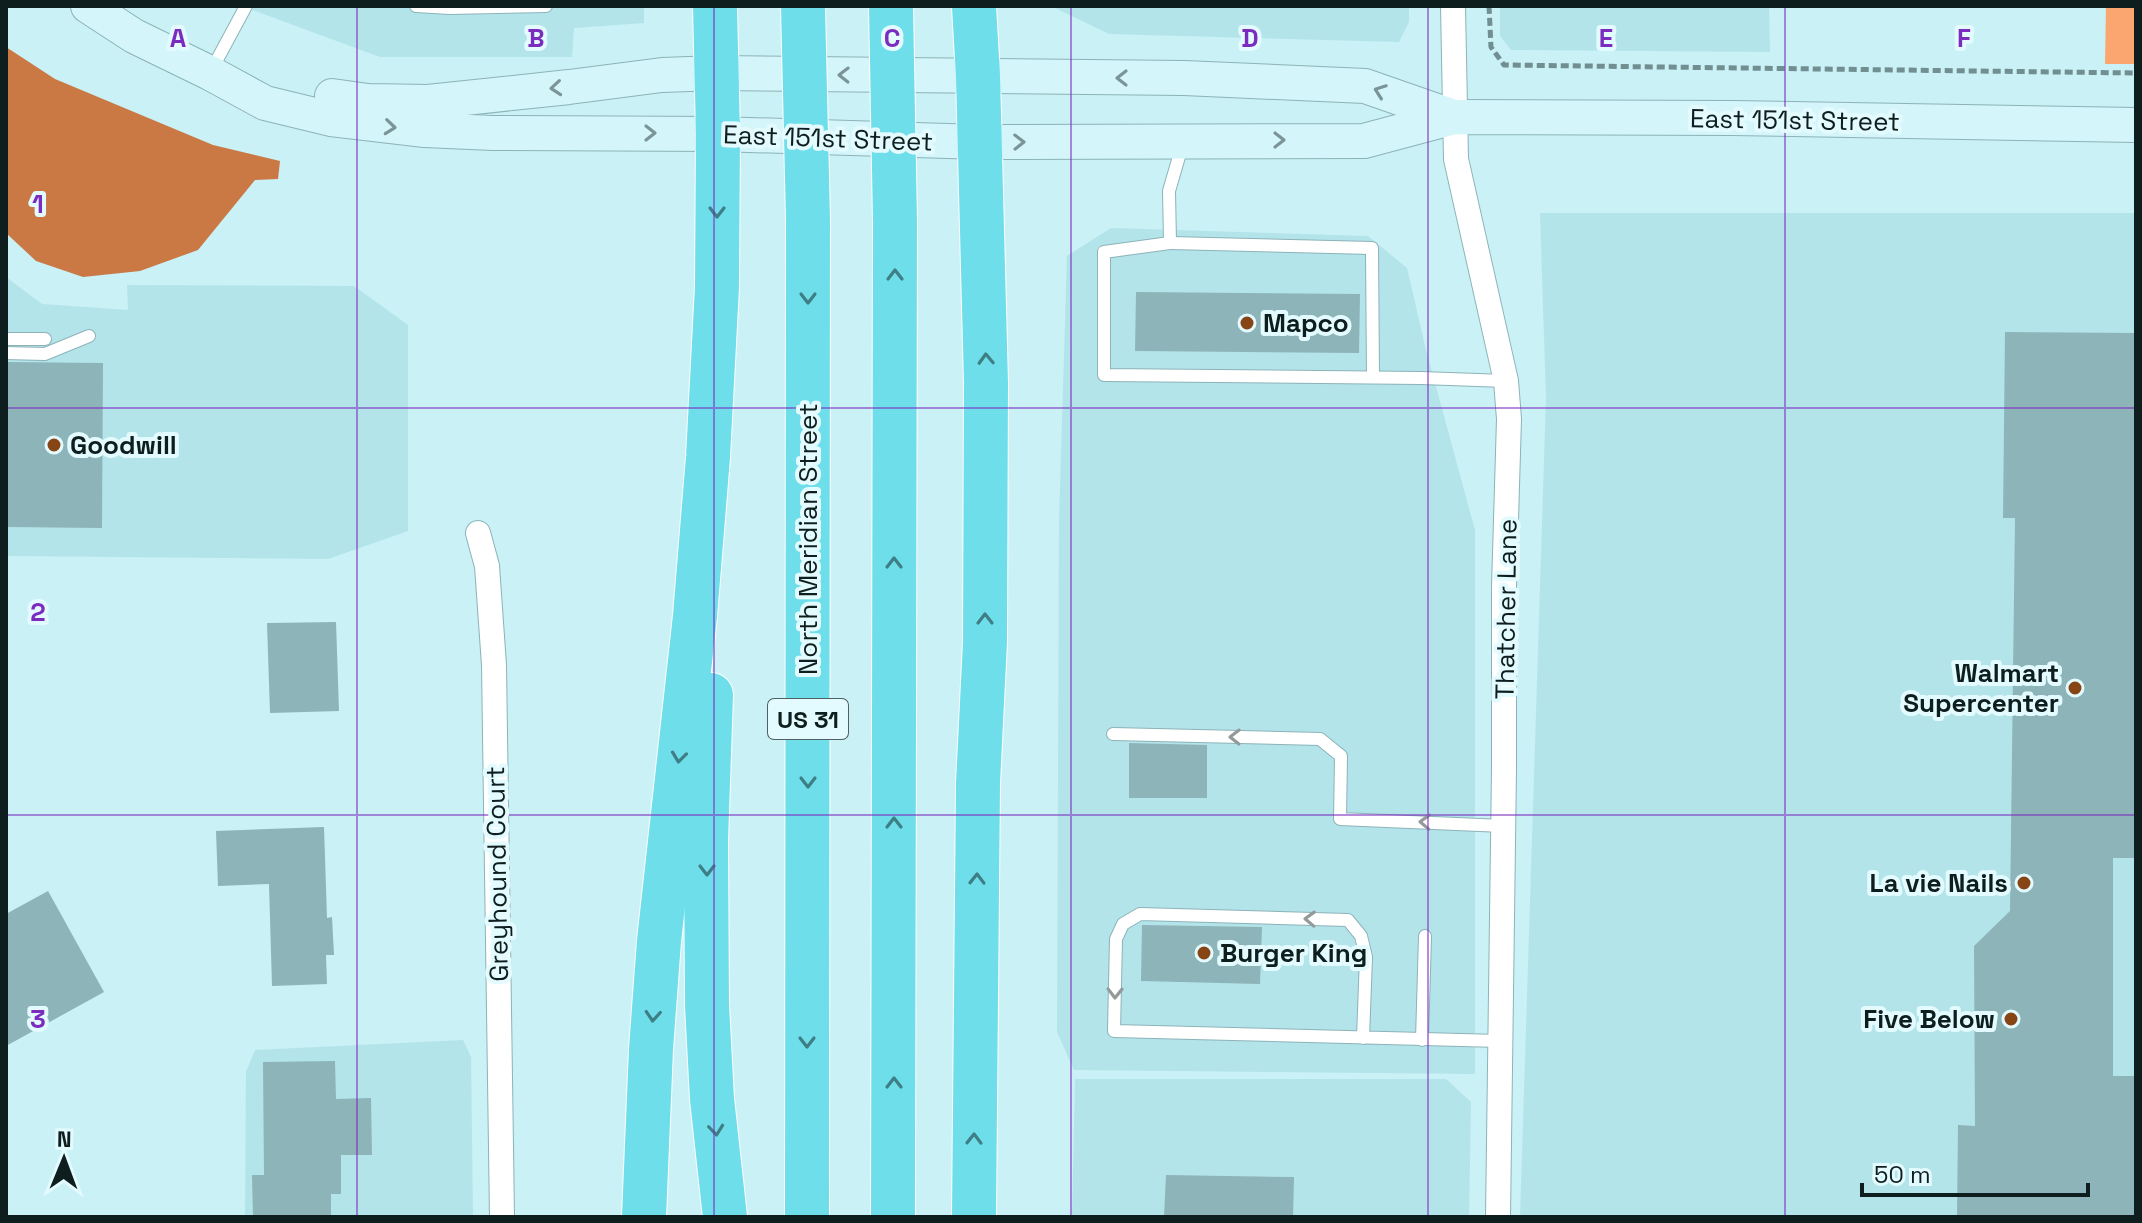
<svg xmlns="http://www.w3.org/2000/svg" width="2142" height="1223" font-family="'Space Grotesk',sans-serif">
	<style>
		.built { fill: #b3e4ea }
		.green { fill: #fba571 }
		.water { fill: #ca7844 }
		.building { fill: #8db4b8 }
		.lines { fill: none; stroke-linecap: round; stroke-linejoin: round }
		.lane-casing { stroke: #8cb3b8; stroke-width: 14 }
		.street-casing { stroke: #8cb3b8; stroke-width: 26 }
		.secondary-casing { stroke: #8cb3b8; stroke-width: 36 }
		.highway-casing { stroke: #fff; stroke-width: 46 }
		.path { stroke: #718e91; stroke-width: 5; stroke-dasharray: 8 4; stroke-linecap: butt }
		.lane { stroke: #fff; stroke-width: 12 }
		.street { stroke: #fff; stroke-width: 24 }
		.secondary { stroke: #d4f5f9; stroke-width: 34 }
		.highway { stroke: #6edeeb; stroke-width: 44 }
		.highway-bridge-casing { stroke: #fff; stroke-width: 46; stroke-linecap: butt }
		.highway-bridge { stroke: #6edeeb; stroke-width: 44 }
		.oneway { stroke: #7b9497 }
		.oneway2 { stroke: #3e7e85 }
		.oneway3 { stroke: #939a9a }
		.grid { fill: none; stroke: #7b2cbf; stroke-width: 2; stroke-opacity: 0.55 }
		.poi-dot { fill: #874415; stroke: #e3fbfe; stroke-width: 3 }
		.labels { text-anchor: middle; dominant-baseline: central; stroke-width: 8; stroke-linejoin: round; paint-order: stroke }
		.shield { fill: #e3fbfe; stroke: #4e6062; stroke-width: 2 }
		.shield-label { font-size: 24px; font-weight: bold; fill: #0e1e1f }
		.street-label { font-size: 26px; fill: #0e1e1f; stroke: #e3fbfe }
		.poi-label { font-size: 26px; font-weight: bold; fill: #0e1e1f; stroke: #e3fbfe; text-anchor: start }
		.grid-label { font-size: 26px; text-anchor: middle; font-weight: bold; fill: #7b2cbf; stroke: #e3fbfe; stroke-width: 8; stroke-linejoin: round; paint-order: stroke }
	</style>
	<rect width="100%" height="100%" fill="#c9f1f6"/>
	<g class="built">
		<polygon points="242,6 644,6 644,23 574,28 572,57 380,57"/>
		<polygon points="1051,6 1409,6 1409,22 1399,42 1109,34"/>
		<polygon points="1500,6 1769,6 1770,52 1511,50 1500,36"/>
		<polygon points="1540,213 2136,213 2136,1217 1520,1217 1546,398"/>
		<polygon points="1111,228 1368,236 1407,268 1426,350 1475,530 1475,1074 1074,1070 1057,1032 1059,523 1067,256"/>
		<polygon points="6,277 42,304 128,310 127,285 354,286 408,325 408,531 328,559 6,556"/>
		<polygon points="463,1040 471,1057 473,1217 245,1217 246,1072 255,1050"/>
		<polygon points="1075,1079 1446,1079 1471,1102 1469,1217 1072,1217"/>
	</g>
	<polygon class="green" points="2106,6 2136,6 2136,64 2105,64"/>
	<polygon class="water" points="6,47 55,79 213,145 280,161 278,179 255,180 198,250 140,271 83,277 36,261 6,233"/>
	<g class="building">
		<polygon points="1136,292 1360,294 1359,353 1135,351"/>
		<polygon points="2005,332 2136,333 2136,858 2113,858 2113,1076 2136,1076 2136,1217 1957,1217 1958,1125 1975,1126 1974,946 2010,911 2015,518 2003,518"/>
		<polygon points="6,362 103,363 102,528 6,527"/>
		<polygon points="336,622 339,711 270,713 267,623"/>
		<polygon points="1129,743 1207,745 1207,798 1129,798"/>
		<polygon points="324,827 327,918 332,917 334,955 326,955 327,984 272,986 269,884 218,886 216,831"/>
		<polygon points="48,891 104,992 6,1046 6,914"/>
		<polygon points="1142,925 1262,927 1260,984 1141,981"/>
		<polygon points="335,1061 336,1099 371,1098 372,1155 341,1155 341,1194 331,1194 331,1217 253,1217 252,1175 264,1175 263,1062"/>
		<polygon points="1166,1175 1294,1177 1293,1217 1164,1217"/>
	</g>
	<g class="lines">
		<g class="lane-casing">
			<g id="lane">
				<polyline points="416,6 450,8 546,6"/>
				<polyline points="211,71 246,6"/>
				<polyline points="1183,143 1169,191 1170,243 1104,252 1104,375 1421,378 1506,381"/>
				<polyline points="1170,243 1372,248 1373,377"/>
				<polyline points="6,339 45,339"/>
				<polyline points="6,353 45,354 89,336"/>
				<polyline points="1113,734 1320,739 1341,756 1340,819 1503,826"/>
				<polyline points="1363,1038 1366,957 1361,936 1348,920 1140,914 1123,924 1116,939 1114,1031 1500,1041"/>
				<polyline points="1422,1040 1425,936"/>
			</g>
		</g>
		<g class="street-casing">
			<g id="street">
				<polyline points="1453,6 1456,159 1506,381 1509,419 1504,587 1504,768 1498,1217"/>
				<polyline points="478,533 487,566 494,665 502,1217"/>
			</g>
		</g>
		<g class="secondary-casing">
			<g id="secondary">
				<polyline points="88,6 134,36 210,73 265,103 331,119 425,130 493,133 718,134 980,142 1364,141 1454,117 1732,118 2136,125"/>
				<polyline points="332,96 368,101 428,102 569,87 662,75 717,73 1184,78 1365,86 1454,117"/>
			</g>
		</g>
		<g class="highway-casing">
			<g id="highway">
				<polyline points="711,695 706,841 707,1005 712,1099 725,1217"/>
				<polyline points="644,1217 651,1049 659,941 695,616 708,457 717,287 718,134 715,6"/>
				<polyline points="807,1217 808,220"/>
				<polyline points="893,1217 895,222"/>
				<polyline points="974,1217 978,783 985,642 986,383 978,76 974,6"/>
			</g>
		</g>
		<polyline class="path" points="1489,6 1491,47 1504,65 2136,73"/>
		<use href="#lane" class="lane"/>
		<use href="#street" class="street"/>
		<use href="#secondary" class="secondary"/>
		<use href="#highway" class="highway"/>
		<g class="highway-bridge-casing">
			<g id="highway-bridge">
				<polyline points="803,6 808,220"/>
				<polyline points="891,6 895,222"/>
			</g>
		</g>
		<use href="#highway-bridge" class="highway-bridge"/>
	</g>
	<defs><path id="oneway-chevron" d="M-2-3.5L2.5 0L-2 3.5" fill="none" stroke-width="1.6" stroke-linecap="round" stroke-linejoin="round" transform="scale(2)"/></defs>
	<g class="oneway">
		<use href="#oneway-chevron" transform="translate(844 75) rotate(-179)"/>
		<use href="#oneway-chevron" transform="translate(1122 78) rotate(-180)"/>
		<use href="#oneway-chevron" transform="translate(556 88) rotate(175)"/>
		<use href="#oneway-chevron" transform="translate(1380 91) rotate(-160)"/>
		<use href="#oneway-chevron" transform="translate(390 127) rotate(6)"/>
		<use href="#oneway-chevron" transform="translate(650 133)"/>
		<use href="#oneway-chevron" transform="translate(1279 140)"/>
		<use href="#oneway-chevron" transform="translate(1019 142) rotate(-1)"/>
	</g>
	<g class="oneway2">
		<use href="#oneway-chevron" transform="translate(717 212) rotate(90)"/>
		<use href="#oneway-chevron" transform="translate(895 275) rotate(-90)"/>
		<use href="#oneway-chevron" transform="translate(808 298) rotate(90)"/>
		<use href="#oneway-chevron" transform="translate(986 359) rotate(-92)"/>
		<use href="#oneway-chevron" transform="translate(894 563) rotate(-90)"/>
		<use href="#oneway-chevron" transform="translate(985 619) rotate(-90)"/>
		<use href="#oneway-chevron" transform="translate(679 757) rotate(97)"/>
		<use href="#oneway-chevron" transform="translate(808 782) rotate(90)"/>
		<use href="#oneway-chevron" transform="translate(894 823) rotate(-90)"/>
		<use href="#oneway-chevron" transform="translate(707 870) rotate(90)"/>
		<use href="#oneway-chevron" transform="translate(977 879) rotate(-89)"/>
		<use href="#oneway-chevron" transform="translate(653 1016) rotate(94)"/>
		<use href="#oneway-chevron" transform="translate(807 1042) rotate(90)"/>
		<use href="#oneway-chevron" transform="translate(894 1083) rotate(-90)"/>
		<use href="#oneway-chevron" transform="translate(716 1130) rotate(84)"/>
		<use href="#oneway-chevron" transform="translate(974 1139) rotate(-89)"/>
	</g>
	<g class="oneway3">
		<use href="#oneway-chevron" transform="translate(1235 737) rotate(-179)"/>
		<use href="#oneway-chevron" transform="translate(1425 822) rotate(-178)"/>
		<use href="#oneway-chevron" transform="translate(1310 919) rotate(-178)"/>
		<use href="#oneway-chevron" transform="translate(1115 993) rotate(91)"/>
	</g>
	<path class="grid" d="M357 6V1217M714 6V1217M1071 6V1217M1428 6V1217M1785 6V1217M6 408H2136M6 815H2136"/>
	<g class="poi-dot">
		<circle cx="1247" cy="323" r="8"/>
		<circle cx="54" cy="445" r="8"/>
		<circle cx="2075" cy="688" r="8"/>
		<circle cx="2024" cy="883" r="8"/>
		<circle cx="1204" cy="953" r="8"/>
		<circle cx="2011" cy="1019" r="8"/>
	</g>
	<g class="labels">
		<rect class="shield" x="768" y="699" width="80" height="40" rx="6"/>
		<g class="shield-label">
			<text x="808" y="719">US 31</text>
		</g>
		<g class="street-label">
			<text transform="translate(1795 120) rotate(1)">East 151st Street</text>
			<text transform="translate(828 138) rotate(2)">East 151st Street</text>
			<text transform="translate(808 539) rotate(-90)">North Meridian Street</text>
			<text transform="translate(1506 609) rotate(-89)">Thatcher Lane</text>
			<text transform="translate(497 874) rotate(-91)">Greyhound Court</text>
		</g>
		<g class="poi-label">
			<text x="1263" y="323">Mapco</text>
			<text x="70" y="445">Goodwill</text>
			<text x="2059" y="673" text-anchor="end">Walmart<tspan x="2059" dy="30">Supercenter</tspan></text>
			<text x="2008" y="883" text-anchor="end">La vie Nails</text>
			<text x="1220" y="953">Burger King</text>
			<text x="1995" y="1019" text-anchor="end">Five Below</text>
		</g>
	</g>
	<g class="grid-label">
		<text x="178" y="47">A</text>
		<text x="536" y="47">B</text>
		<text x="892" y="47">C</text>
		<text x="1250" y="47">D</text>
		<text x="1606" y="47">E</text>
		<text x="1964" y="47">F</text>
		<text x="38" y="213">1</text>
		<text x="38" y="621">2</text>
		<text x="38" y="1028">3</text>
	</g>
	<rect width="2142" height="1223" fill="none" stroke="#0e1e1f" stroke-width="16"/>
	<g transform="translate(64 1159) rotate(1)" stroke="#e3fbfe" stroke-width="6" paint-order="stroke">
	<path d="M0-6L14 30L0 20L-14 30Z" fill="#0e1e1f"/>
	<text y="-12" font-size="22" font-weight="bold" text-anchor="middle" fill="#0e1e1f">N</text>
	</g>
	<path d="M1862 1183v12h226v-12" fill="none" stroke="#0e1e1f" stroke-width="4"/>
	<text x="1874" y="1183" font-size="24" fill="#0e1e1f" stroke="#e3fbfe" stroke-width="6" paint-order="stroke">50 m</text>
</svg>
